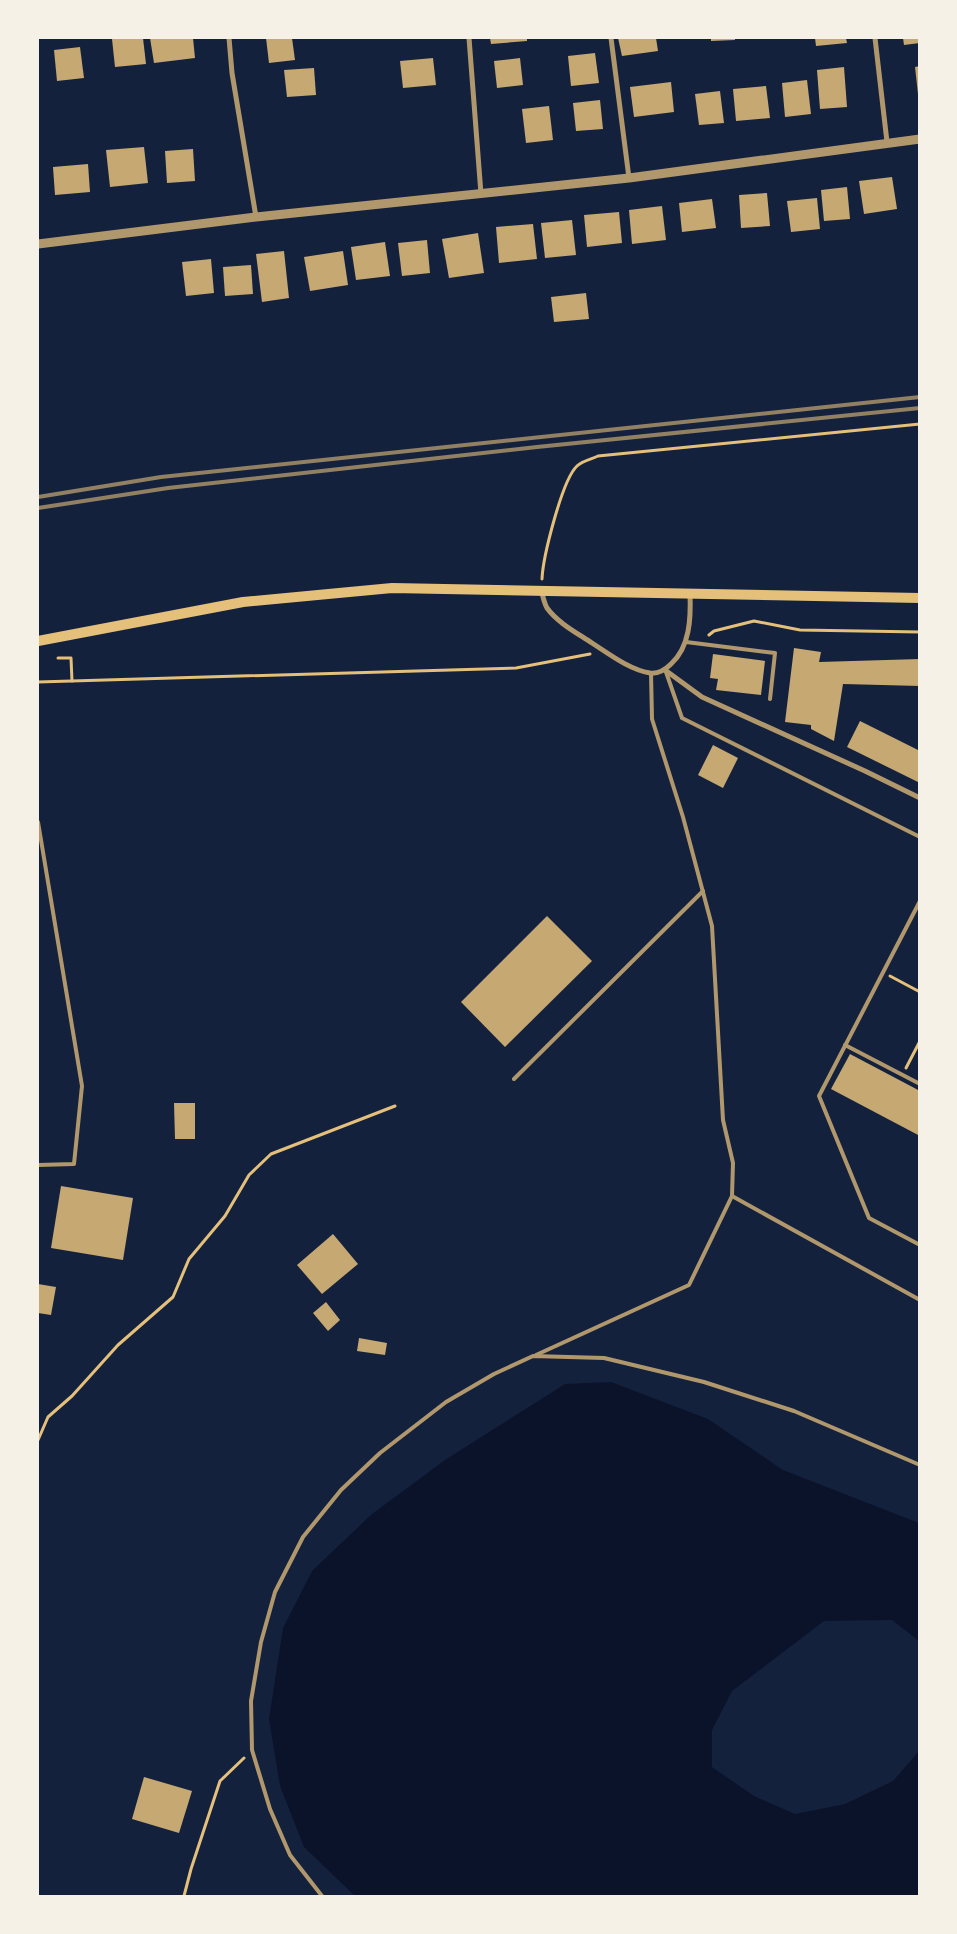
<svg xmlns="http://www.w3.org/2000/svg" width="957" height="1934" font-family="Inter,sans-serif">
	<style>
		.water { fill: #0b132b }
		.building { fill: #c6a872 }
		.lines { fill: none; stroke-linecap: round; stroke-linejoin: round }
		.path { stroke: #e5c07b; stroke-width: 3 }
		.service { stroke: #b1986c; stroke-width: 4 }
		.minor { stroke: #b1986c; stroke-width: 5 }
		.tertiary { stroke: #b1986c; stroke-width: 9 }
		.secondary { stroke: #e5c07b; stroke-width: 10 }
		.rail { stroke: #918062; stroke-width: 4 }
	</style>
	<rect width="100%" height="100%" fill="#14213d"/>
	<polygon class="water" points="611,1382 708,1419 783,1470 919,1523 919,1641 892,1620 824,1621 732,1691 712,1730 712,1767 754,1796 795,1814 845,1804 893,1781 919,1751 919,1896 355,1896 304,1847 280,1786 269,1719 283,1628 312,1571 372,1514 445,1460 565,1384"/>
	<g class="building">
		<polygon points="128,38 143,38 146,64 115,67 112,39"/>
		<polygon points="150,38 193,38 195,58 154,63"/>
		<polygon points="266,38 292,38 295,60 269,63"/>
		<polygon points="490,38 527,38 527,41 491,44"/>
		<polygon points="618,38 656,38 658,51 622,56"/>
		<polygon points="711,38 735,38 735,40 711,41"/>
		<polygon points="815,38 846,38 847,43 816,46"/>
		<polygon points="903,38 920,38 920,43 904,45"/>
		<polygon points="80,47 84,78 57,81 54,50"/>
		<polygon points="595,53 599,83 571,86 568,56"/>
		<polygon points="433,58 436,85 403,88 400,61"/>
		<polygon points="520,58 523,85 497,88 494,61"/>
		<polygon points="920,66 920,94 918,94 915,67"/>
		<polygon points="844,67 847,107 820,109 817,70"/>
		<polygon points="314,68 316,95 287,97 284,70"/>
		<polygon points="807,80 811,114 785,117 782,83"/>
		<polygon points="671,82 674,112 634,117 630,87"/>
		<polygon points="766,86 770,118 736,121 733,89"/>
		<polygon points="720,91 724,123 699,125 695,94"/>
		<polygon points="600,100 603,129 576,131 573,103"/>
		<polygon points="549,106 553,140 526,143 522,109"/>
		<polygon points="144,147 148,183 110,187 106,150"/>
		<polygon points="193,149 195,181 167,183 165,151"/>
		<polygon points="88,164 90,192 55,195 53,167"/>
		<polygon points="892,177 897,209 864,214 859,181"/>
		<polygon points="847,187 850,219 824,221 821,190"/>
		<polygon points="767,193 770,226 741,228 739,195"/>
		<polygon points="817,198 820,229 791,232 787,201"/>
		<polygon points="712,199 716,228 682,232 679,203"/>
		<polygon points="662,206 666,240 632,244 629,210"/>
		<polygon points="619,212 622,243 587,247 584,215"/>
		<polygon points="572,220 576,255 545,258 541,223"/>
		<polygon points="533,224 537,259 499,263 496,227"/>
		<polygon points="478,233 484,273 449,278 442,239"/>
		<polygon points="427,240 430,273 402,276 398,243"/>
		<polygon points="385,242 390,276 356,280 351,247"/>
		<polygon points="284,251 289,298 262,302 256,254"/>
		<polygon points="343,251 348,285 310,291 304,257"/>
		<polygon points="211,259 214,293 186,296 182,262"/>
		<polygon points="251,265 253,294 225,296 223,267"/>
		<polygon points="586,293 589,319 554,322 551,297"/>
		<polygon points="794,648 821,652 819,662 920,659 920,686 843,684 834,741 811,729 811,725 785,722"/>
		<polygon points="713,654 765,661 761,695 716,690 718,679 710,678"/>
		<polygon points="860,721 920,751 920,783 847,747"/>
		<polygon points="713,745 738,758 723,788 698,775"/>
		<polygon points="547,916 592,961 505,1047 461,1002"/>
		<polygon points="850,1054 920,1091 920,1136 831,1089"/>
		<polygon points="174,1103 195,1103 195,1139 175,1139"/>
		<polygon points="61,1186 133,1198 123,1260 51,1248"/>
		<polygon points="333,1234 358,1264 322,1294 297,1265"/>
		<polygon points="38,1284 56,1287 51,1315 38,1313"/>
		<polygon points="326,1302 340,1320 328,1331 313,1313"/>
		<polygon points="359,1338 387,1343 385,1355 357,1351"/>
		<polygon points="144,1777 192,1791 179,1833 132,1819"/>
	</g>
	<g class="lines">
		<g class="path">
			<path d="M542 579C543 557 562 480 577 466 582 461 592 459 598 456L920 424"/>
			<polyline points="709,635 714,631 754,621 800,630 920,632"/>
			<polyline points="58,658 71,658 72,681"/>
			<polyline points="38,682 516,668 590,654"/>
			<polyline points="890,976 920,992"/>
			<polyline points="906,1068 920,1041"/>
			<polyline points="38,1440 48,1417 72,1396 118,1345 173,1297 189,1259 225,1216 249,1175 271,1154 395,1106"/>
			<polyline points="184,1896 191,1869 220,1781 244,1758"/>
		</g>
		<g class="service">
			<polyline points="686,642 775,653 770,699"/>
			<polyline points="666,672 682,718 920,837"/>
			<polyline points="38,822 82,1086 74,1164 38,1165"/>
			<polyline points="920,901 819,1096 869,1218 920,1245"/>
			<polyline points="845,1045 920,1084"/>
			<polyline points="514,1079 703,891"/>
			<polyline points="732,1196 920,1300"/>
			<polyline points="536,1355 689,1285 732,1196 733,1163 723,1120 712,926 683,817 652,719 651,673"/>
			<polyline points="322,1896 290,1855 270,1809 252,1750 251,1701 261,1642 275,1592 303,1537 341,1490 380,1453 446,1402 494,1374 533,1356 604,1358 704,1382 794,1411 920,1465"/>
		</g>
		<g class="minor">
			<polyline points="229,38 232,73 256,217"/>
			<polyline points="469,38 481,194"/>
			<polyline points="611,38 629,178"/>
			<polyline points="875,38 887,142"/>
			<path d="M541 590C543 596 544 603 547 608 558 623 577 633 592 643 609 654 630 670 650 673 658 674 666 669 671 664 690 647 691 618 690 593"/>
			<polyline points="665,670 702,697 865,771 920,798"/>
		</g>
		<polyline class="tertiary" points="38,244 256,217 629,178 920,139"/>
		<polyline class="secondary" points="38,641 243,602 392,588 920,598"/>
		<g class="rail">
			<polyline points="38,497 161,477 920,397"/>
			<polyline points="38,508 168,488 537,447 920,408"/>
		</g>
	</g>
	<rect width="957" height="1934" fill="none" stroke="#f6f1e7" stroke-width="78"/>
</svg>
